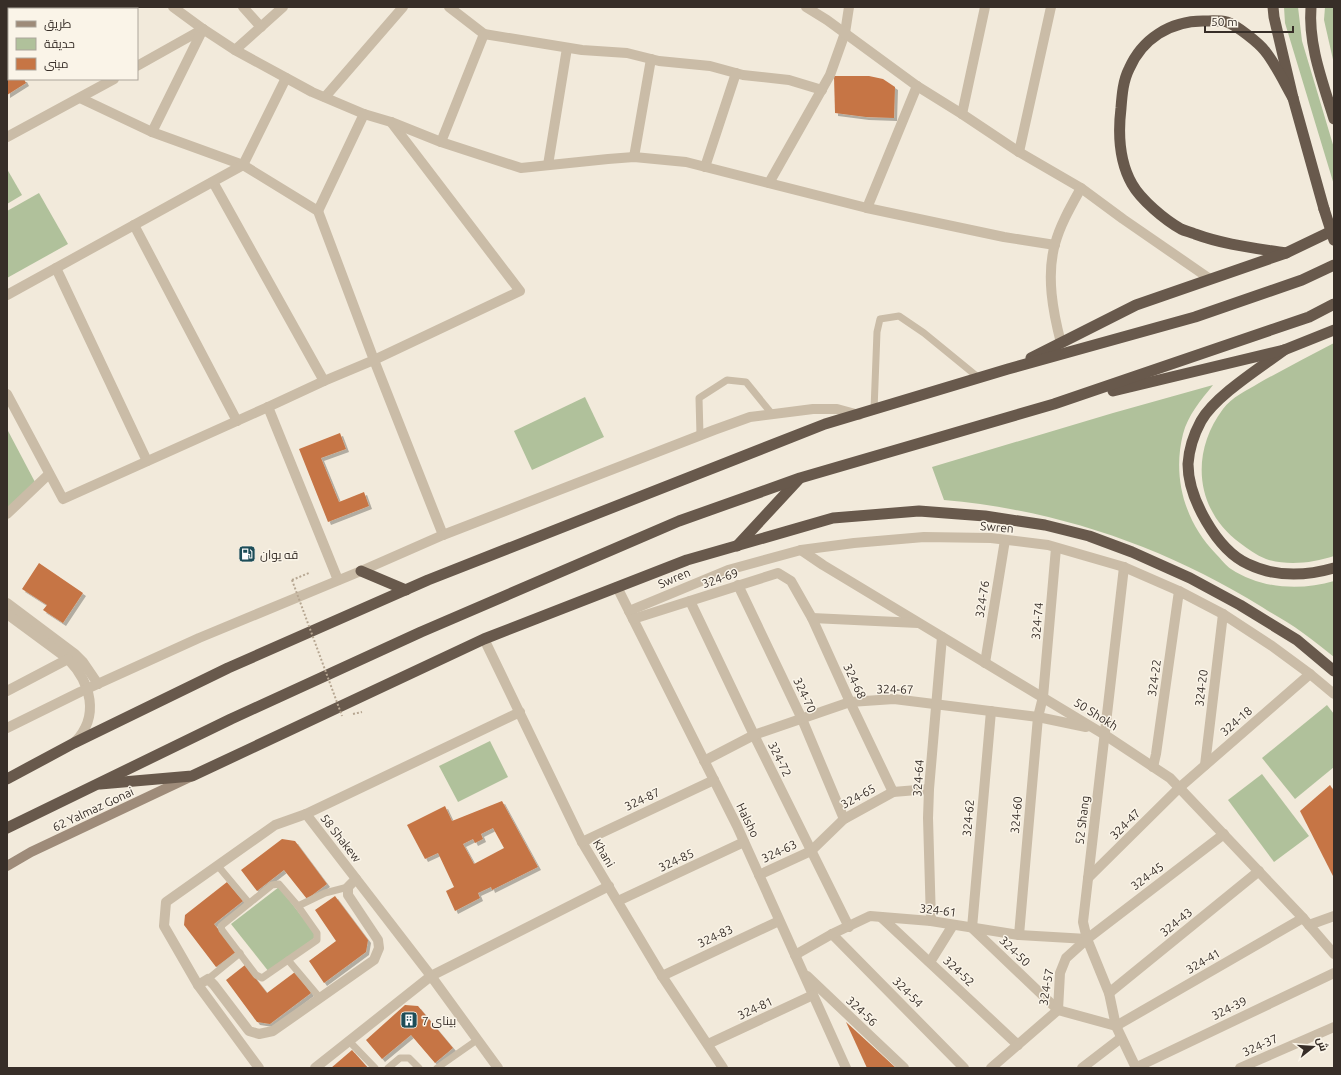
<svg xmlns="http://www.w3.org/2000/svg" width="1341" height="1075" font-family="Ubuntu,Cairo,sans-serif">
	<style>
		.green { fill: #b0c19b }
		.building { fill: #c67545; fill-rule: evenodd; filter: url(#shadow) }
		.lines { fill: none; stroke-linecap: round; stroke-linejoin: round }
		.path { stroke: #b6a691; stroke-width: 2; stroke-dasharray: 2 2; stroke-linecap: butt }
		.service { stroke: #cabca7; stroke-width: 7 }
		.minor { stroke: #cabca7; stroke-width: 10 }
		.tertiary { stroke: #cabca7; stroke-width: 10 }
		.secondary { stroke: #9e8b79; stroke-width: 10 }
		.trunk { stroke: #68594c; stroke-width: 11 }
		.path-bridge { stroke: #b6a691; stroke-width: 2; stroke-dasharray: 2 2; stroke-linecap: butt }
		.trunk-bridge { stroke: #68594c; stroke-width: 11 }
		.labels { text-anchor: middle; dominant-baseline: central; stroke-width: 3; stroke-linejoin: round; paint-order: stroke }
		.street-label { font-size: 12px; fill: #372e28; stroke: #faf4e8 }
		.poi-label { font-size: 12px; fill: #372e28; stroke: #faf4e8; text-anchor: start }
	</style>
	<defs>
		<filter id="shadow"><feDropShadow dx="3" dy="3" stdDeviation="0" flood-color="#0004"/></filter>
	</defs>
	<rect width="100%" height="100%" fill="#f2eadb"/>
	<g class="green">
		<polygon points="1284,7 1298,7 1302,41 1334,148 1334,185 1285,23"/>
		<polygon points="1325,7 1334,7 1334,64 1324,20"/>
		<polygon points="7,169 22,195 7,204"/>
		<polygon points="39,193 68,244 7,278 7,211"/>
		<path d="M1334 343V556C1313 563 1287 566 1266 559 1256 555 1248 549 1240 543 1195 510 1190 453 1223 409 1232 397 1246 391 1259 383 1284 369 1309 356 1334 343Z"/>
		<path d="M1213 385C1201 400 1188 415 1183 434 1172 478 1185 522 1216 554 1221 559 1226 566 1231 569 1261 589 1301 591 1334 581V657C1324 649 1314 641 1303 633 1290 623 1276 616 1262 607 1165 547 1058 510 944 500L932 467 1113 413Z"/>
		<polygon points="585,397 604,437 532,470 514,431"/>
		<polygon points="7,429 36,484 7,509"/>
		<polygon points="1327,705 1334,714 1334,767 1295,799 1262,758"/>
		<polygon points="490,741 508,777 458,802 439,766"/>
		<polygon points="1262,774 1309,836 1274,862 1228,800"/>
		<polygon points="279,887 317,936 269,972 231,924"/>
	</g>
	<g class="building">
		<polygon points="7,51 9,54 9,79 24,79 26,83 7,95"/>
		<polygon points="834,76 869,76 883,79 895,87 894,118 866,117 835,113"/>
		<polygon points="340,433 346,449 321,458 339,502 364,492 369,506 328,522 299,449"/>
		<polygon points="39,563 83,593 63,623 43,610 47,605 22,589"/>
		<polygon points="1330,785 1334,791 1334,878 1300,811"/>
		<path d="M502 801 538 867 492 890 491 887 478 893 480 898 455 911 446 891 454 887 438 853 425 859 407 825 445 806 452 821ZM493 828 504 848 474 864 463 844 473 839 475 843 483 839 481 834Z"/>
		<polygon points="282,839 295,841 327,884 307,899 284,870 257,891 241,870"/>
		<polygon points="227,882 243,901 214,924 236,952 216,967 184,925 185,915"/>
		<polygon points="335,896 368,940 366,952 324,983 309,961 336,941 315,910"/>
		<polygon points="245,965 267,993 295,972 311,993 270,1024 257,1022 226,980"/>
		<polygon points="405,1005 418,1006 453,1048 435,1063 411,1035 382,1059 366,1040"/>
		<polygon points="846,1022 896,1068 867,1068"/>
		<polygon points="352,1050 368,1068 331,1068"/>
	</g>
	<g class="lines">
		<g class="path">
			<polyline points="292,580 309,573"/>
			<polyline points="353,714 362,712"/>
		</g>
		<g class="service">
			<polyline points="874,410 877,332 880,319 899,316 924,333 979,378"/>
			<polyline points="700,435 699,398 727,380 746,382 772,414"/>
			<polyline points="218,866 249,903"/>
			<polygon points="279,884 298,906 317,933 317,940 262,978 256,975 222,930 221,926 272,885"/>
			<polyline points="298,906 325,893 348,887"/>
			<polyline points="288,960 320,998"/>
			<polyline points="208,979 240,953"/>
			<polyline points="349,1041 375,1068"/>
			<polyline points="388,1068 400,1058 409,1058 419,1068"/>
			<polyline points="437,1068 477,1040"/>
		</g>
		<g class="minor">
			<polyline points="243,7 261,27"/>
			<polyline points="449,7 484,34 582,50 627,53 659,61 710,66 743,75 789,80 822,90"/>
			<polyline points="235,50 283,7"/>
			<polyline points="137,66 203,29"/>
			<polyline points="325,97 403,7"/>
			<polyline points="80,98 152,132 243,165 318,211 374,360 443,535"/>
			<polyline points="962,114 985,7"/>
			<polyline points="152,132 203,29"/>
			<polyline points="7,137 114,79"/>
			<polyline points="441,142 484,34"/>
			<polyline points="1019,152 1051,7"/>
			<polyline points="634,157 651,59"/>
			<polyline points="548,165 567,48"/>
			<polyline points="705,167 736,73"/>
			<polyline points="213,182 324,381"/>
			<polyline points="769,183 830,75 845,33 849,7"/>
			<polyline points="867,208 917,86"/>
			<polyline points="318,211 364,114"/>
			<polyline points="134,225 237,421"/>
			<polyline points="56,268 147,461"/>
			<polyline points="7,295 243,165 286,78"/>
			<polyline points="7,394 63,499 268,407 324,381 374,360 520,291 391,122"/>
			<polyline points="268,407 338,580"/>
			<polyline points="7,514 49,474"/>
			<polyline points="801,550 823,565 1105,735 1170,778 1303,918 1334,954"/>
			<polyline points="1124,567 1083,922 1087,939 1109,993 1116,1026 1136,1068"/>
			<polyline points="738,585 802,719 844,819"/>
			<polyline points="617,587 737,826 846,1068"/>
			<polyline points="690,601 754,735 849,927"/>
			<polyline points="7,603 75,654 83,662 98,684"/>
			<polyline points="629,611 728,570 801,550 854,543 924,537 991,538 1048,545 1124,567 1179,591 1223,614 1272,646 1310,674 1334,694"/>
			<path d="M7 614 68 659C91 683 100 716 75 742"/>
			<polyline points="812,618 918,623"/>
			<polyline points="633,619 778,573 791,581 812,618 850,702 893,792"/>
			<polyline points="484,639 582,842 662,976 723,1068"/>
			<polyline points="985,663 1005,540"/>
			<polyline points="7,691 68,659"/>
			<polyline points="991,711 972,928 1058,1010 1116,1026 1303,918"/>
			<polyline points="7,728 80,692 199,638 361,571 443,535 714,430 750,417 813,409 837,409 859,415"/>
			<polyline points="704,761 754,735 850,702 894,699 1038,717 1086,727"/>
			<polyline points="1205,765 1223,614"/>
			<polyline points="1153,767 1156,754 1179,591"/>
			<polyline points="582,842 714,780"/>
			<polyline points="759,875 811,851 844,819 893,792 929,789"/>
			<polyline points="1088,878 1179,788 1310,674"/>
			<polyline points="618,901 744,842"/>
			<polyline points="881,917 1018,1045"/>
			<polyline points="931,921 928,818 929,789 942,637"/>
			<polyline points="1309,925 1334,916"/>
			<polyline points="832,934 964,1068"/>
			<polyline points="1019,935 1038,717 1043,697 1056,548"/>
			<polyline points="795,955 832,934 870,916 931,921 1019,935 1087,939"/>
			<polyline points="930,962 953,925"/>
			<polyline points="662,976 779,921"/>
			<polyline points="807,976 904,1068"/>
			<polyline points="198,985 208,979 214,985 249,1031 259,1034 273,1031 374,960 379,948 378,940 348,895 348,887 356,879"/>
			<polyline points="1109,993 1259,871"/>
			<polyline points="708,1044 813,995"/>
			<polyline points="259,1068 198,985 164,926 166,902 275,825 306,814"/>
			<polyline points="315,1068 431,976 609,886"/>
			<polyline points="498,1068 431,976 306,814 520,712"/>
			<polyline points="991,1068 1058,1010 1060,973 1066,958 1087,939 1224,834"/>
			<polyline points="1082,1068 1121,1038"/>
			<polyline points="1135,1068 1334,973"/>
			<polyline points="1240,1068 1334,1027"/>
		</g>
		<g class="tertiary">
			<polyline points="173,7 203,29 235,50 312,92 364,114 391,122 441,142 521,168 608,159 634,157 686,162 867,208 1004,237 1055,245"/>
			<polyline points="806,7 827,20 917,86 962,114 1019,152 1081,188 1123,219 1210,279"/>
			<path d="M1061 343C1053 312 1046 276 1055 244 1060 225 1071 206 1081 188"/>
		</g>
		<polyline class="secondary" points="7,866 31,852 190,777"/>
		<g class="trunk">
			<polyline points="1273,7 1274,17 1293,98 1324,209"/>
			<path d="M1311 7C1308 45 1323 83 1334 119"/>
			<path d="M1286 253C1255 248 1225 245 1195 234 1190 232 1185 231 1181 229 1165 220 1141 200 1132 184 1119 161 1118 133 1121 108 1122 95 1123 81 1129 69 1142 39 1170 21 1203 21 1210 21 1219 20 1227 22 1236 25 1259 43 1265 51 1275 63 1285 84 1293 98"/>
			<path d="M1284 350C1260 368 1215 396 1201 421 1194 434 1189 449 1188 464 1188 498 1217 550 1248 564 1275 577 1306 576 1334 568"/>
			<polyline points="1031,358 1136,305 1286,253 1334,230"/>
			<polyline points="1113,391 1284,350 1334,330"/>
			<polyline points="737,546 799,479"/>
			<polyline points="361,571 406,590"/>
			<polyline points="7,779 74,743 228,668 428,580 825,424 1008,369 1195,317 1302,280 1334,265"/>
			<polyline points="100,784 192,776 484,639 687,560 833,518 919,511 985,516 1045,525 1089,536 1132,552 1190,578 1240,605 1297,640 1334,671"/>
			<polyline points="7,828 231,719 421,632 679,521 800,478 1054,404 1309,317 1334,304"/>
		</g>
		<polyline class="path-bridge" points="292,580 342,716"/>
		<polyline class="trunk-bridge" points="1324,209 1334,240"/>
	</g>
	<defs>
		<g id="fuel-square" transform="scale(0.9)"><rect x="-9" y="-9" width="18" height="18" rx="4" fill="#1d4d58" stroke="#faf4e8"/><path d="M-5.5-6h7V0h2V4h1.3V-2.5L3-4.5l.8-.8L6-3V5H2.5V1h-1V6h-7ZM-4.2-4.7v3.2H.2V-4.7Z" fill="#fff"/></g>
		<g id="building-square" transform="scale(0.9)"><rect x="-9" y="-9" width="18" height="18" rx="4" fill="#1d4d58" stroke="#faf4e8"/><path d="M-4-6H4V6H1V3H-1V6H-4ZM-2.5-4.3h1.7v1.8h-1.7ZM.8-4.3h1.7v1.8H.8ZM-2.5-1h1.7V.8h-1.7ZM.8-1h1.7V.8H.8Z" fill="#fff"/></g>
	</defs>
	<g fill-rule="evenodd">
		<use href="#fuel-square" x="247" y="554"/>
		<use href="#building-square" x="409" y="1020"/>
	</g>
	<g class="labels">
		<g class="street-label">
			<text transform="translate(997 527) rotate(5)">Swren</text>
			<text transform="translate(674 578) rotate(-23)">Swren</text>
			<text transform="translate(720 578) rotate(-19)">324-69</text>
			<text transform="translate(982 599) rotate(-81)">324-76</text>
			<text transform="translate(1037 621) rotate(-85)">324-74</text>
			<text transform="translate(1154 678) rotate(-82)">324-22</text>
			<text transform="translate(855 681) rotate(65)">324-68</text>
			<text transform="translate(1201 688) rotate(-83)">324-20</text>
			<text transform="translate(895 689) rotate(1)">324-67</text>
			<text transform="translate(805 695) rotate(65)">324-70</text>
			<text transform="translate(1096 714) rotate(32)">50 Shokh</text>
			<text transform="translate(1236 721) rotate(-41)">324-18</text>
			<text transform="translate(780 759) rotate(64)">324-72</text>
			<text transform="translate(918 778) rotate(-86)">324-64</text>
			<text transform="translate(858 796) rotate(-29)">324-65</text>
			<text transform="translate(642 799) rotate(-25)">324-87</text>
			<text transform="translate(93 809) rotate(-25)">62 Yalmaz Gonai</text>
			<text transform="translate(1016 815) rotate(-85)">324-60</text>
			<text transform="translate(968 818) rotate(-85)">324-62</text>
			<text transform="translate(748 820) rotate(64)">Halsho</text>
			<text transform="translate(1082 820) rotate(-83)">52 Shang</text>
			<text transform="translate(1125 824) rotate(-45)">324-47</text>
			<text transform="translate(341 838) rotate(52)">58 Shakew</text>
			<text transform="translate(779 851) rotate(-25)">324-63</text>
			<text transform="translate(604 853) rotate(59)">Khani</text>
			<text transform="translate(676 860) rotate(-25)">324-85</text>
			<text transform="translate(1147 876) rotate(-37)">324-45</text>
			<text transform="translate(938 910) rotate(7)">324-61</text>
			<text transform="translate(1176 922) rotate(-39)">324-43</text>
			<text transform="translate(715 936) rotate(-25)">324-83</text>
			<text transform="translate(1015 951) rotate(44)">324-50</text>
			<text transform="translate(1203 961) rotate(-30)">324-41</text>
			<text transform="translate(959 971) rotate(43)">324-52</text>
			<text transform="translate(1046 987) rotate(-80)">324-57</text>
			<text transform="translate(908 992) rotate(45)">324-54</text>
			<text transform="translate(755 1008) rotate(-25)">324-81</text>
			<text transform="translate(1229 1008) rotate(-26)">324-39</text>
			<text transform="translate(862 1011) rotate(43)">324-56</text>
			<text transform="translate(1260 1045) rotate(-24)">324-37</text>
		</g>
		<g class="poi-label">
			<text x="260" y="554">قه یوان</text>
			<text x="422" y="1020">بيناى 7</text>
		</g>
	</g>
	<rect width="1341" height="1075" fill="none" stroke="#372e28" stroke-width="16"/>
	<rect x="8" y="8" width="130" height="72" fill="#faf4e8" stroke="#aca59b"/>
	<rect x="16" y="21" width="20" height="6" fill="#9e8b79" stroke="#aca59b"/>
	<text x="44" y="28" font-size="12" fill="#372e28">طريق</text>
	<rect x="16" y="38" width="20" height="12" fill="#b0c19b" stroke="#aca59b"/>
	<text x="44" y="48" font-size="12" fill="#372e28">حديقة</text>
	<rect x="16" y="58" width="20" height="12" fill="#c67545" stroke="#aca59b"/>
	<text x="44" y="68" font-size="12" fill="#372e28">مبنى</text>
	<g transform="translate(1313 1047) rotate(73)" stroke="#faf4e8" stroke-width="3" paint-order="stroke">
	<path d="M0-3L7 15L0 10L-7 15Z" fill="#372e28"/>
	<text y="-6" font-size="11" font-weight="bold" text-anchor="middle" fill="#372e28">ش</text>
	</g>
	<path d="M1205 26v6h88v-6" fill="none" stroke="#372e28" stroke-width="2"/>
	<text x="1211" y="26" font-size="12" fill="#372e28" stroke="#faf4e8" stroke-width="3" paint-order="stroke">50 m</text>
</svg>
